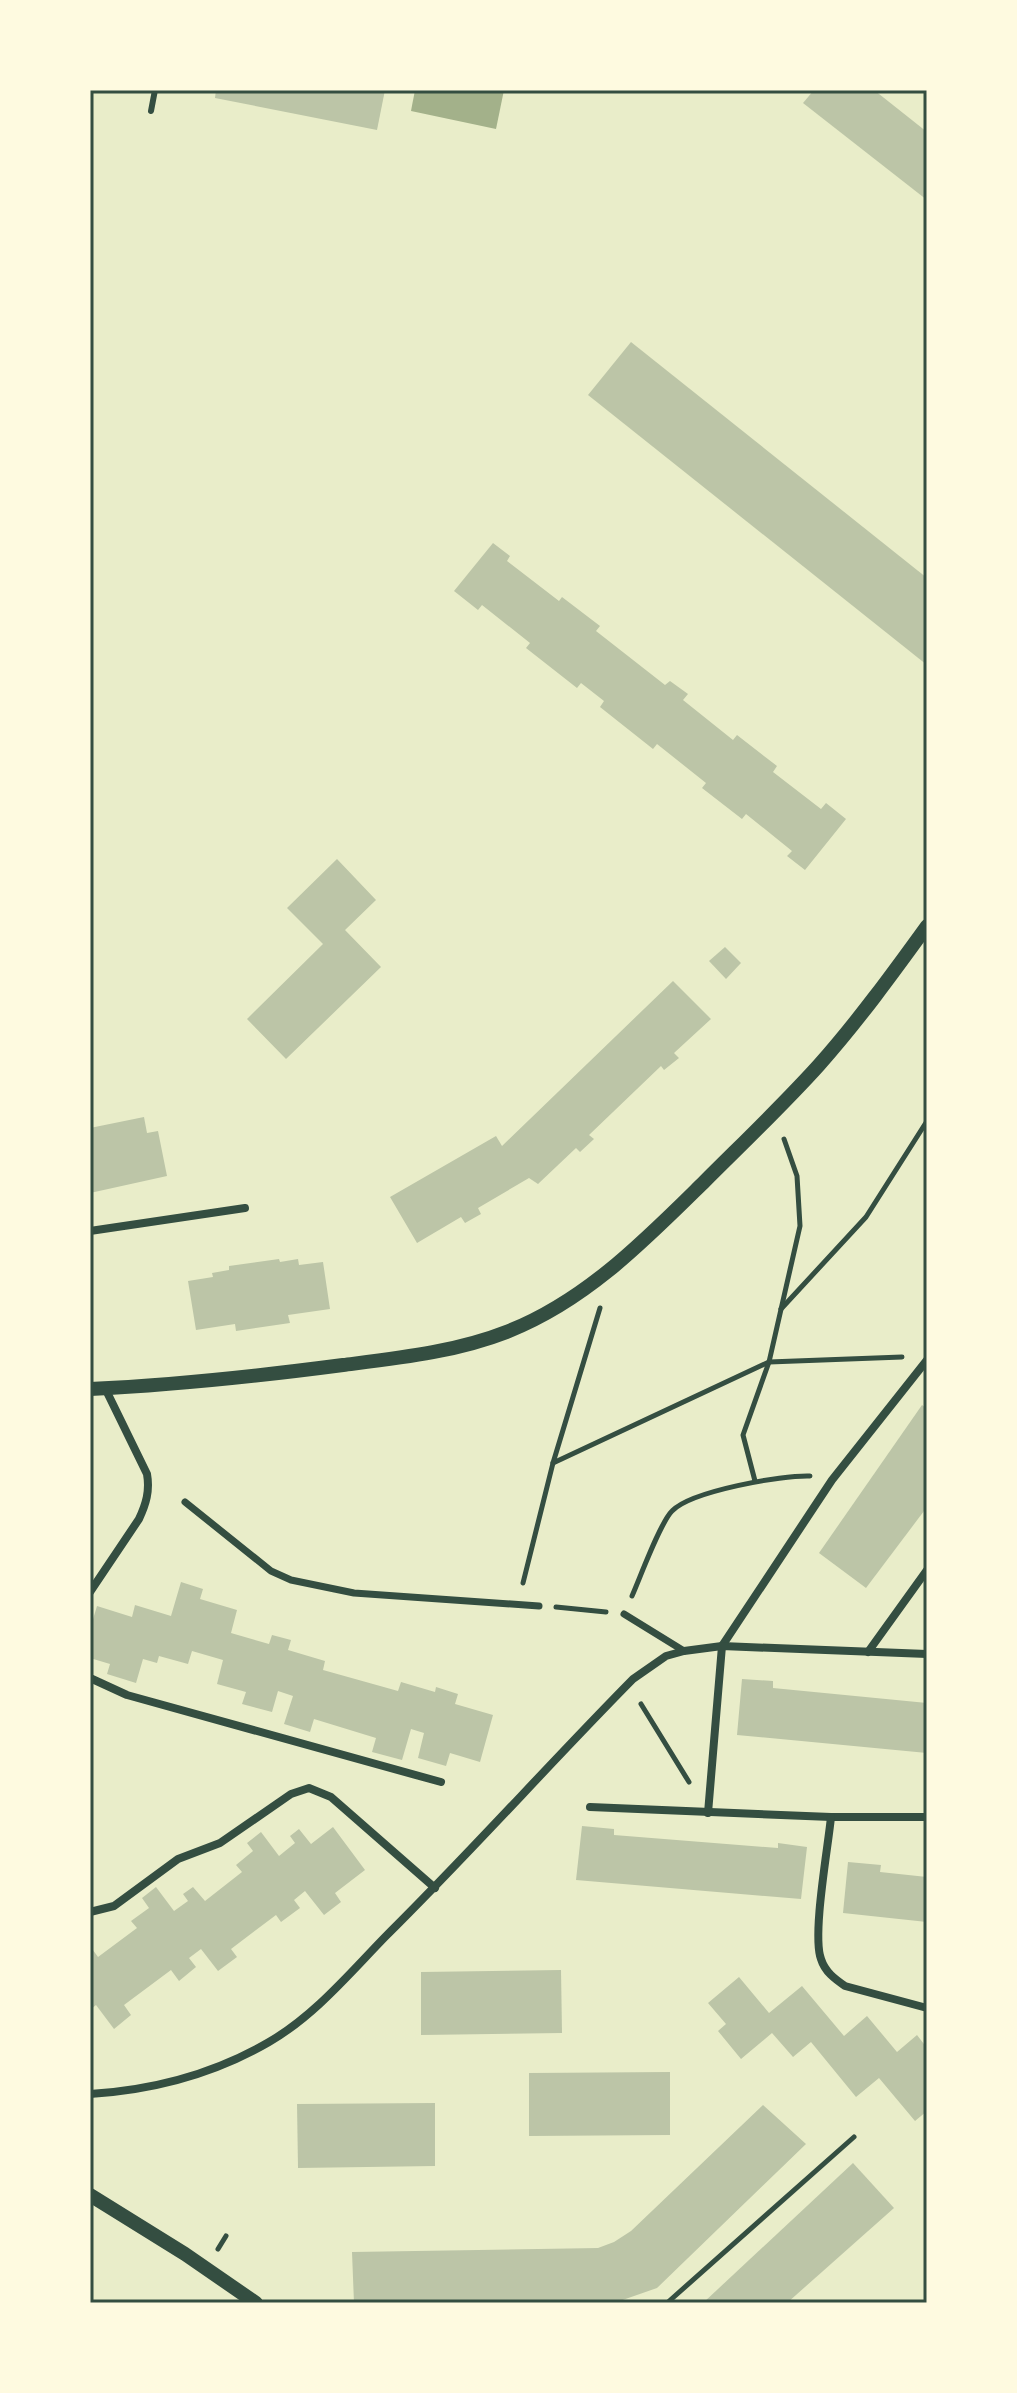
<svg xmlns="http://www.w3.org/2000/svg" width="1017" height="2393" font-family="'Sofia Sans Condensed',sans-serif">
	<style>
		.water { fill: #a3b18a }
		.building { fill: #bcc5a7 }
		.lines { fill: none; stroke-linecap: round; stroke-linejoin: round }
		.path { stroke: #344e41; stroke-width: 5 }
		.service { stroke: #344e41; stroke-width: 6 }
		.pedestrian { stroke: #344e41; stroke-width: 7 }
		.minor { stroke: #344e41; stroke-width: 8 }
		.tertiary { stroke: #344e41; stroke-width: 14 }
		.neatline { fill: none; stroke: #344e41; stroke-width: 3 }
	</style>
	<rect width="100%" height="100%" fill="#e9edc9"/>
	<polygon class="water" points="415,90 504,90 496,129 411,111"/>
	<g class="building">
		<polygon points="216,90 385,90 377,130 215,98"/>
		<polygon points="814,90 874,90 927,132 927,200 803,103"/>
		<polygon points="631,342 927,578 927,665 588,395"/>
		<polygon points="493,543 510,556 507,561 559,601 562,597 600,626 596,631 665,685 670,681 688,694 683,700 733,740 737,735 777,766 773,772 821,809 826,803 846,819 805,870 787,856 792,851 746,814 742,819 702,788 706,783 657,744 653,749 600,707 604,701 581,683 577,688 526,648 530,643 482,605 478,610 454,591"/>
		<polygon points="337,859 376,900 345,930 381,967 286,1059 247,1019 323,944 287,908"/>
		<polygon points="725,947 741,963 726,979 709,961"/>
		<polygon points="673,981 711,1019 674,1053 679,1058 664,1070 661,1066 589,1135 594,1139 580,1152 576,1148 538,1184 529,1178 478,1208 481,1214 465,1223 461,1217 417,1243 390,1197 496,1136 502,1146"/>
		<polygon points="144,1117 147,1133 158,1131 167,1176 90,1193 90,1128"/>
		<polygon points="279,1259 280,1262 298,1259 299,1265 323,1262 330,1309 288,1315 290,1323 236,1331 235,1324 196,1330 188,1281 213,1277 212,1273 229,1270 229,1266"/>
		<polygon points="922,1405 927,1409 927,1507 866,1588 819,1553"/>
		<polygon points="181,1582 203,1589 200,1599 237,1610 231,1633 269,1644 272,1635 291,1640 288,1650 325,1661 323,1670 398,1691 401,1682 435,1692 436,1687 458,1694 455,1704 493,1715 480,1762 450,1753 446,1766 418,1758 424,1733 411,1729 402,1760 372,1752 376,1738 314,1719 310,1732 284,1724 293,1696 278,1691 272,1712 242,1704 246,1692 217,1684 223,1660 192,1651 188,1664 159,1656 157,1663 143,1659 136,1683 107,1674 110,1664 90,1658 90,1629 97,1606 132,1617 135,1605 171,1616"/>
		<polygon points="742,1679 773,1681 773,1688 927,1703 927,1753 737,1735"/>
		<polygon points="582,1826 614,1829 614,1835 778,1848 778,1843 807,1847 801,1899 576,1880"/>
		<polygon points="333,1827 365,1870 335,1893 341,1902 324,1915 305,1891 294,1900 300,1908 281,1922 276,1915 231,1949 237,1957 218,1971 201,1949 189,1958 196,1967 179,1981 171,1970 124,2005 131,2015 114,2029 96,2005 90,2010 90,1946 98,1957 137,1928 131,1921 149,1908 142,1898 156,1887 174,1911 188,1901 183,1894 193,1887 205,1901 242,1872 236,1865 253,1851 247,1843 261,1832 279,1856 295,1843 290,1836 299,1829 311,1844"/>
		<polygon points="848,1862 881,1865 880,1872 927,1877 927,1922 843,1913"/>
		<polygon points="561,1970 562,2033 421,2035 421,1972"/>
		<polygon points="739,1977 769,2013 802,1986 844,2036 867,2016 897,2052 917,2035 927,2048 927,2111 915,2121 879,2078 856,2097 811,2042 793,2057 772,2033 741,2059 718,2031 726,2024 708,2003"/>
		<polygon points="670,2072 670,2135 529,2136 529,2073"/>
		<polygon points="435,2103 435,2166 298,2168 297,2104"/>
		<polygon points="763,2105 806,2144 657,2288 614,2303 354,2303 352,2252 598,2248 614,2242 631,2231"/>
		<polygon points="853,2163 894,2208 787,2303 703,2303"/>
	</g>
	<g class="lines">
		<g class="path">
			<polyline points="781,1309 866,1217 927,1121"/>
			<polyline points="553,1463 769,1362 902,1357"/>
			<polyline points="755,1481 743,1435 769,1362 800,1226 797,1176 784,1139"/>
			<polyline points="523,1583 553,1463 600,1308"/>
			<path d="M632 1596C640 1578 660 1523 672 1511 691 1491 782 1475 810 1476"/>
			<polyline points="556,1607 606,1612"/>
			<polyline points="641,1704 689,1782"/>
			<polyline points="218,2249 226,2236"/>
			<polyline points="667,2303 854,2137"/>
		</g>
		<polyline class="service" points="151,111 155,90"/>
		<g class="pedestrian">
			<polyline points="185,1502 271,1571 291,1580 354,1593 539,1606"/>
			<polyline points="624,1614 684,1651"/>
		</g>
		<g class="minor">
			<polyline points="90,1231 245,1208"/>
			<path d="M90 1592 139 1519C146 1504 150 1491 147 1474L105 1388"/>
			<polyline points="868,1652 927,1570"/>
			<polyline points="90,1678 127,1695 441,1782"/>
			<polyline points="590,1807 831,1817 927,1817"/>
			<polyline points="708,1813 722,1646 832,1480 927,1360"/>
			<path d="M831 1817C828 1848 812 1935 821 1959 825 1972 835 1979 845 1986L927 2008"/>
			<polyline points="90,1912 114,1906 178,1859 220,1843 291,1794 309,1788 331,1797 435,1888"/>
			<path d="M90 2094C153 2090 214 2074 269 2042 314 2016 349 1974 385 1937 470 1853 549 1764 633 1679L666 1656 684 1651 722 1646 927 1654"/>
		</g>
		<g class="tertiary">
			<path d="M90 1389C175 1385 259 1376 343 1365 399 1358 456 1352 509 1331 587 1300 646 1239 705 1181 743 1143 783 1105 819 1065 858 1021 893 973 927 926"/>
			<polyline points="90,2195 185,2254 256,2303"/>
		</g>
	</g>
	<rect width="1017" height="2393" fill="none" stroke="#fefae0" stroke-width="184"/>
	<rect x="92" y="92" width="833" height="2209" class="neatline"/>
</svg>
